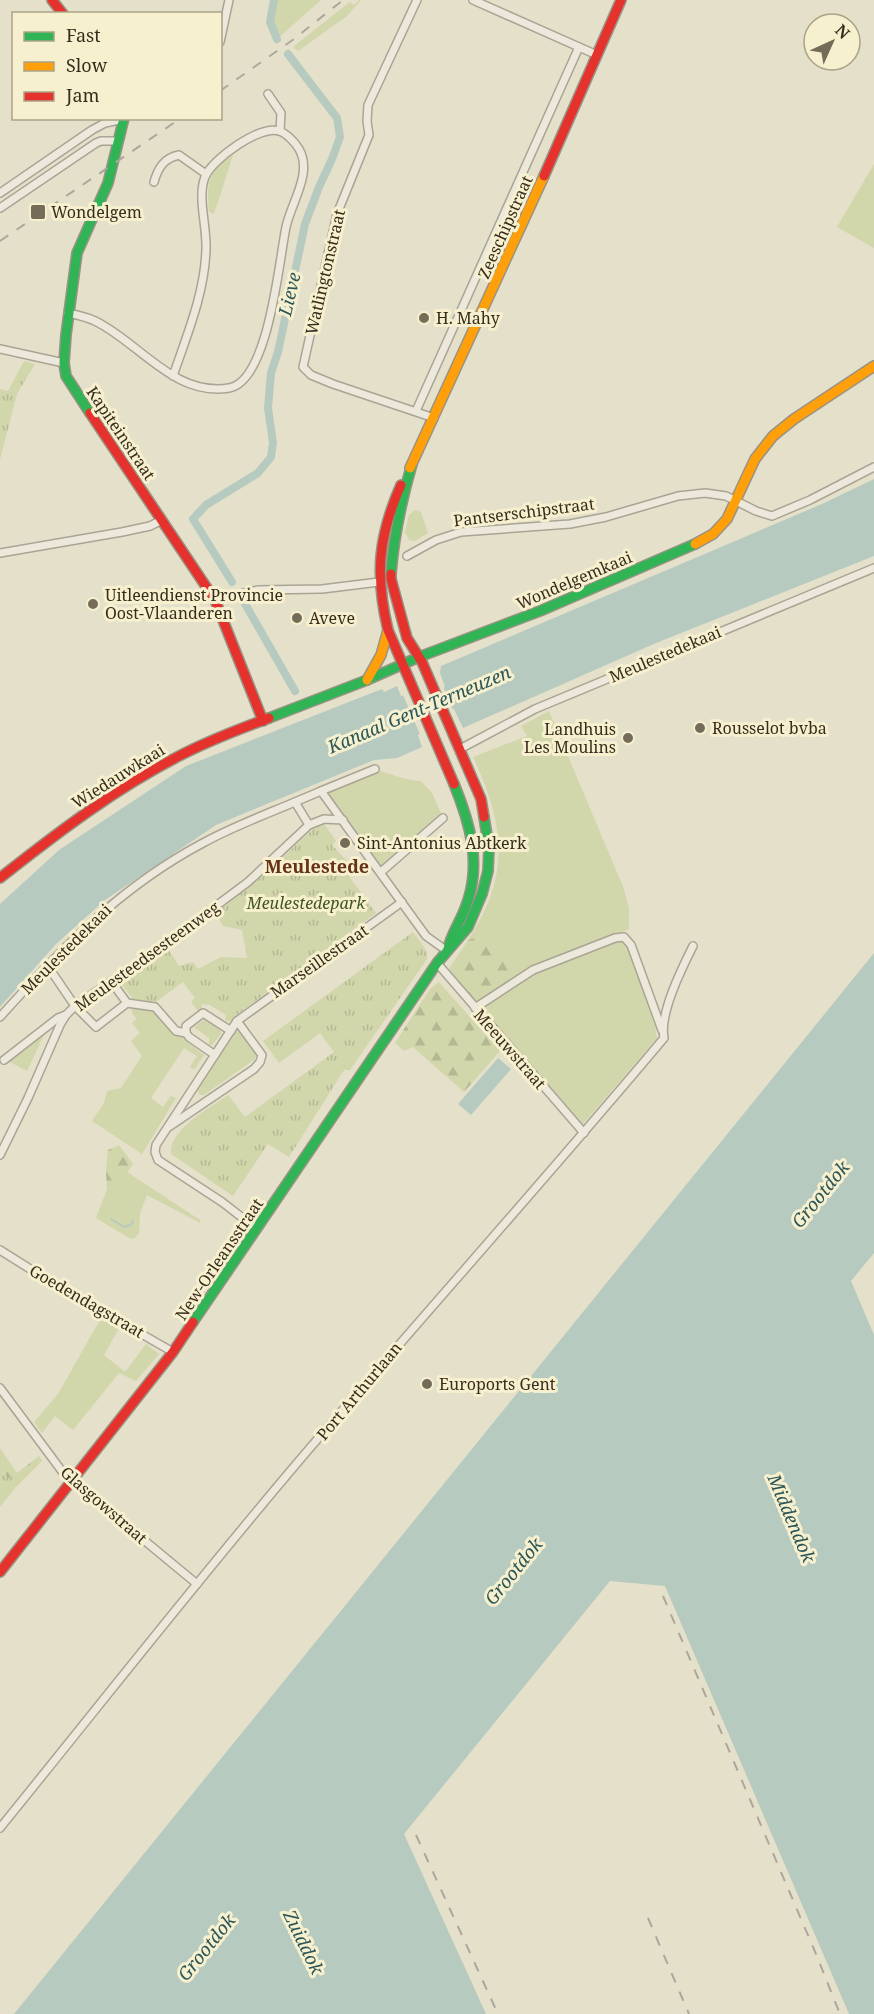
<svg xmlns="http://www.w3.org/2000/svg" width="874" height="2014" font-family="'Noto Serif',serif">
	<style>
		.grass { fill: #d1d6ab }
		.forest { fill: url(#forest-firs) }
		.park { fill: url(#park-tufts) }
		.water { fill: #b6cac0 }
		.pier { fill: #e5e0ca }
		.lines { fill: none; stroke-linecap: round; stroke-linejoin: round }
		.stream { stroke: #b6cac0; stroke-width: 2 }
		.canal { stroke: #b6cac0; stroke-width: 8 }
		.street-casing { stroke: #a9a494; stroke-width: 10 }
		.fast-casing { stroke: #999384; stroke-width: 12 }
		.slow-casing { stroke: #999384; stroke-width: 12 }
		.jam-casing { stroke: #999384; stroke-width: 12 }
		.street { stroke: #ece9dc; stroke-width: 7 }
		.fast { stroke: #30b455; stroke-width: 9 }
		.slow { stroke: #ff9f0a; stroke-width: 9 }
		.jam { stroke: #e5322d; stroke-width: 9 }
		.rail { stroke: #aba79c; stroke-width: 2; stroke-dasharray: 10 10; stroke-linecap: butt }
		.poi-dot { fill: #756b59; stroke: #f7f0cf; stroke-width: 2 }
		.labels { text-anchor: middle; dominant-baseline: central; stroke-width: 6; stroke-linejoin: round; paint-order: stroke }
		.poi-label { font-size: 16px; fill: #382c1c; stroke: #f7f0cf; text-anchor: start }
		.street-label { font-size: 16px; fill: #382c1c; stroke: #f7f0cf }
		.park-label { font-size: 16px; font-style: italic; fill: #425521; stroke: #f7f0cf }
		.water-label { font-size: 18px; font-style: italic; fill: #2a5658; stroke: #f7f0cf }
		.neighbourhood-label { font-size: 18px; font-weight: bold; fill: #663219; stroke: #f7f0cf }
	</style>
	<defs>
		<pattern id="forest-firs" width="22" height="20" patternUnits="userSpaceOnUse" patternTransform="scale(1.5)"><rect width="22" height="20" fill="#d1d6ab"/><path d="M5 1l3.5 6h-7zM16 11l3.5 6h-7z" fill="#b4b893"/></pattern>
		<pattern id="park-tufts" width="24" height="20" patternUnits="userSpaceOnUse" patternTransform="scale(1.5)"><rect width="24" height="20" fill="#d1d6ab"/><path d="M3 7l-1-3M5 7V3M7 7l1-3M15 17l-1-3M17 17v-4M19 17l1-3" fill="none" stroke="#b4b893"/></pattern>
	</defs>
	<rect width="100%" height="100%" fill="#e5e0ca"/>
	<g class="grass">
		<polygon points="274,0 321,0 277,39 270,22"/>
		<polygon points="359,0 361,0 347,16 298,51 293,47 350,2 354,5"/>
		<path d="M233 155 214 214 209 212C206 183 208 171 233 155Z"/>
		<polygon points="874,164 874,248 837,227"/>
		<polygon points="415,510 421,512 428,533 415,541 409,540 405,532 409,515"/>
		<path d="M549 711 624 889 629 909V929L532 967 518 975 493 946 488 935 468 940C511 875 505 825 473 757L527 736 521 726Z"/>
		<path d="M375 770C391 773 405 781 421 781L432 793 441 813 381 867 328 793 329 790Z"/>
		<polygon points="620,941 626,945 629,951 655,1026 657,1038 583,1124 482,1009 537,972"/>
		<polygon points="133,1005 154,1008 172,1030 204,1055 194,1070 190,1067 197,1056 184,1048 151,1098 163,1107 171,1096 176,1098 142,1154 92,1121 104,1103 107,1091 121,1088 142,1056 131,1041 140,1033 132,1023 137,1019 132,1013 131,1007"/>
		<polygon points="204,1020 221,1030 221,1034 212,1045 209,1046 209,1038 194,1027"/>
		<polygon points="236,1029 242,1031 257,1054 255,1059 204,1095 200,1095 196,1089"/>
		<polygon points="45,1033 27,1071 8,1061"/>
		<polygon points="127,1172 200,1220 200,1223 147,1195 140,1213 139,1233 135,1238 131,1239 96,1218 107,1189 120,1183"/>
		<polygon points="101,1318 119,1328 104,1355 125,1372 146,1344 159,1354 136,1381 119,1373 73,1430 55,1416 42,1433 34,1422 58,1394"/>
	</g>
	<g class="forest">
		<polygon points="488,934 493,946 518,975 476,1003 449,969 468,940"/>
		<polygon points="439,982 500,1051 464,1092 413,1047 404,1051 395,1043 430,989"/>
		<polygon points="119,1145 133,1164 120,1183 107,1189 106,1170 108,1150"/>
		<polygon points="0,1448 17,1473 8,1479 0,1468"/>
	</g>
	<g class="park">
		<polygon points="24,361 35,364 17,394 0,460 0,389 8,391"/>
		<polygon points="322,821 336,841 332,845 349,863 343,868 376,913 235,1016 231,1022 225,1020 226,1015 210,1005 202,1004 202,1009 198,1011 191,1002 195,998 183,982 156,1002 133,999 122,985 123,980 168,949 179,966 193,962 198,969 221,957 247,958 242,930 223,926 216,913 262,876"/>
		<path d="M413 932C418 940 429 949 427 959L350 1070H344L289 1157 268 1144 233 1196 171 1154C169 1129 210 1108 228 1095L245 1117 334 1052 320 1033 279 1063 263 1041Z"/>
		<polygon points="39,1456 42,1461 15,1488 0,1507 0,1468 9,1479"/>
	</g>
	<g class="water">
		<polygon points="874,479 874,556 656,643 463,728 454,709 419,724 422,732 418,735 422,747 397,758 374,760 216,825 105,900 56,944 0,1007 0,904 59,850 186,766 382,689 384,692 397,686 401,696 406,695 409,702 445,687 440,673 441,666 822,504"/>
		<polygon points="874,953 874,1253 851,1281 874,1335 874,2014 849,2014 665,1586 610,1581 404,1834 486,2014 14,2014"/>
		<polygon points="498,1058 511,1069 471,1115 458,1104"/>
	</g>
	<polygon class="pier" points="440,679 462,731 460,730 453,712 422,725 425,733 421,736 425,746 403,695 408,692 411,698 441,685"/>
	<g class="lines">
		<polyline class="stream" points="111,1219 124,1227 131,1225 133,1221"/>
		<g class="canal">
			<polyline points="274,0 270,22 277,39"/>
			<polyline points="232,582 193,519 206,505 258,473 271,457 273,443 268,408 271,373 278,352 305,224 319,187 332,159 340,137 337,118 288,54"/>
			<polyline points="244,602 295,691"/>
		</g>
		<g class="street-casing">
			<g id="street">
				<polyline points="417,0 368,105 367,121 369,135 337,214 303,367 311,375 333,384 434,418"/>
				<polyline points="473,0 597,55"/>
				<polyline points="220,42 229,0"/>
				<polyline points="268,94 281,113 280,131"/>
				<path d="M154 182C158 168 164 158 179 155L206 174"/>
				<polyline points="0,193 92,130 105,123 124,119"/>
				<polyline points="0,208 96,143 101,141 119,141"/>
				<path d="M68 313C77 315 87 317 95 321 139 342 174 397 229 388 269 381 279 260 286 227 291 203 313 173 299 149 295 142 286 133 279 131 260 125 212 159 205 177 197 197 207 226 206 249 205 292 187 335 173 376"/>
				<polyline points="0,349 64,363"/>
				<polyline points="416,411 579,47"/>
				<polyline points="0,553 122,532 150,526 162,520"/>
				<polyline points="407,556 436,540 461,532 570,524 606,517 678,496 705,493 726,496 756,511 772,516 810,500 874,467"/>
				<polyline points="215,600 258,590 322,589 379,582"/>
				<polyline points="460,749 535,709 874,568"/>
				<polyline points="321,791 375,769"/>
				<polyline points="309,825 295,802 321,791 426,936 447,951"/>
				<polyline points="381,872 443,818"/>
				<polyline points="437,963 584,1133"/>
				<polyline points="47,965 75,1006 96,1027 127,1003 111,981"/>
				<polyline points="127,1003 155,1007 176,1031 186,1033"/>
				<polyline points="475,1008 533,970 615,938 624,937 631,945 662,1030"/>
				<path d="M0 1017C62 948 120 887 203 843 232 827 264 815 295 802"/>
				<polyline points="215,1055 189,1037 186,1033 186,1026 203,1013 231,1031"/>
				<polyline points="4,1060 58,1018 66,1015"/>
				<polyline points="170,1126 254,1069 260,1062 262,1055 237,1021"/>
				<polyline points="0,1155 28,1098 60,1025 66,1015 75,1006 141,962 248,882 309,825 324,819 343,820"/>
				<polyline points="257,1229 222,1202 158,1160 155,1152 156,1145 237,1021 402,902"/>
				<polyline points="0,1250 54,1284 173,1352"/>
				<polyline points="0,1388 64,1474 197,1584"/>
				<path d="M0 1828C99 1706 196 1582 298 1462 419 1320 544 1181 664 1038 659 1014 682 968 693 946"/>
			</g>
		</g>
		<g class="fast-casing">
			<g id="fast">
				<polyline points="90,413 66,376 64,363 66,335 77,253 108,183 124,118"/>
				<path d="M391 574C394 534 401 502 412 464"/>
				<polyline points="269,718 367,680 419,657 540,611 695,544"/>
				<path d="M448 949C451 934 461 921 466 906 482 864 470 823 454 784"/>
				<polyline points="193,1322 437,963 468,927 482,894 488,871 489,848 484,817"/>
			</g>
		</g>
		<g class="slow-casing">
			<g id="slow">
				<polyline points="410,468 544,176"/>
				<polyline points="695,544 713,534 727,519 755,459 773,436 794,419 874,366"/>
				<polyline points="367,680 381,655 388,630"/>
			</g>
		</g>
		<g class="jam-casing">
			<g id="jam">
				<polyline points="52,0 63,14"/>
				<polyline points="544,176 621,0"/>
				<polyline points="90,413 215,600 263,721"/>
				<path d="M401 485C378 537 375 575 388 630L454 784"/>
				<polyline points="391,574 391,579 407,638 422,662 481,799 484,817"/>
				<path d="M0 878C57 833 116 788 181 755 210 740 239 729 269 718"/>
				<polyline points="0,1572 173,1352 193,1322"/>
			</g>
		</g>
		<use href="#street" class="street"/>
		<use href="#fast" class="fast"/>
		<use href="#slow" class="slow"/>
		<use href="#jam" class="jam"/>
		<g class="rail">
			<polyline points="220,91 294,39 343,0"/>
			<polyline points="0,241 181,118"/>
			<polyline points="663,1596 816,1954 840,2014"/>
			<polyline points="416,1835 498,2014"/>
			<polyline points="648,1918 689,2014"/>
		</g>
	</g>
	<g class="poi-dot">
		<rect x="30" y="204" width="16" height="16" rx="3"/>
		<circle cx="424" cy="318" r="6"/>
		<circle cx="93" cy="604" r="6"/>
		<circle cx="297" cy="618" r="6"/>
		<circle cx="700" cy="728" r="6"/>
		<circle cx="628" cy="738" r="6"/>
		<circle cx="345" cy="843" r="6"/>
		<circle cx="427" cy="1384" r="6"/>
	</g>
	<g class="labels">
		<g class="poi-label">
			<text x="51" y="212">Wondelgem</text>
			<text x="436" y="318">H. Mahy</text>
			<text x="105" y="595">Uitleendienst Provincie<tspan x="105" dy="18">Oost-Vlaanderen</tspan></text>
			<text x="309" y="618">Aveve</text>
			<text x="712" y="728">Rousselot bvba</text>
			<text x="616" y="729" text-anchor="end">Landhuis<tspan x="616" dy="18">Les Moulins</tspan></text>
			<text x="357" y="843">Sint-Antonius Abtkerk</text>
			<text x="439" y="1384">Euroports Gent</text>
		</g>
		<g class="street-label">
			<text transform="translate(505 227) rotate(-66)">Zeeschipstraat</text>
			<text transform="translate(325 272) rotate(-77)">Watlingtonstraat</text>
			<text transform="translate(121 433) rotate(56)">Kapiteinstraat</text>
			<text transform="translate(524 512) rotate(-7)">Pantserschipstraat</text>
			<text transform="translate(574 580) rotate(-23)">Wondelgemkaai</text>
			<text transform="translate(665 654) rotate(-23)">Meulestedekaai</text>
			<text transform="translate(118 776) rotate(-32)">Wiedauwkaai</text>
			<text transform="translate(66 949) rotate(-45)">Meulestedekaai</text>
			<text transform="translate(147 956) rotate(-36)">Meulesteedsesteenweg</text>
			<text transform="translate(319 961) rotate(-35)">Marseillestraat</text>
			<text transform="translate(510 1049) rotate(49)">Meeuwstraat</text>
			<text transform="translate(219 1259) rotate(-56)">New-Orleansstraat</text>
			<text transform="translate(87 1301) rotate(30)">Goedendagstraat</text>
			<text transform="translate(359 1391) rotate(-50)">Port Arthurlaan</text>
			<text transform="translate(104 1505) rotate(41)">Glasgowstraat</text>
		</g>
		<g class="park-label">
			<text x="306" y="903">Meulestedepark</text>
		</g>
		<g class="water-label">
			<text transform="translate(289 294) rotate(-77)">Lieve</text>
			<text transform="translate(419 709) rotate(-23)">Kanaal Gent-Terneuzen</text>
			<text transform="translate(820 1194) rotate(-51)">Grootdok</text>
			<text transform="translate(792 1518) rotate(67)">Middendok</text>
			<text transform="translate(513 1571) rotate(-51)">Grootdok</text>
			<text transform="translate(304 1942) rotate(64)">Zuiddok</text>
			<text transform="translate(206 1947) rotate(-51)">Grootdok</text>
		</g>
		<g class="neighbourhood-label">
			<text x="317" y="866">Meulestede</text>
		</g>
	</g>
	<rect x="12" y="12" width="210" height="108" fill="#f7f0cf" stroke="#aba287" stroke-width="1.5"/>
	<rect x="24" y="32" width="30" height="9" fill="#30b455" stroke="#aba287" stroke-width="1.5"/>
	<text x="66" y="42" font-size="18" fill="#382c1c">Fast</text>
	<rect x="24" y="62" width="30" height="9" fill="#ff9f0a" stroke="#aba287" stroke-width="1.5"/>
	<text x="66" y="72" font-size="18" fill="#382c1c">Slow</text>
	<rect x="24" y="92" width="30" height="9" fill="#e5322d" stroke="#aba287" stroke-width="1.5"/>
	<text x="66" y="102" font-size="18" fill="#382c1c">Jam</text>
	<g transform="translate(832 42) rotate(45)"><circle r="28" fill="#f7f0cf" stroke="#aba287" stroke-width="1.5"/>
	<path d="M0-4.5L10 22L0 15L-10 22Z" fill="#756b59"/>
	<text y="-9" font-size="16" font-weight="bold" text-anchor="middle" fill="#382c1c">N</text>
	</g>
</svg>
